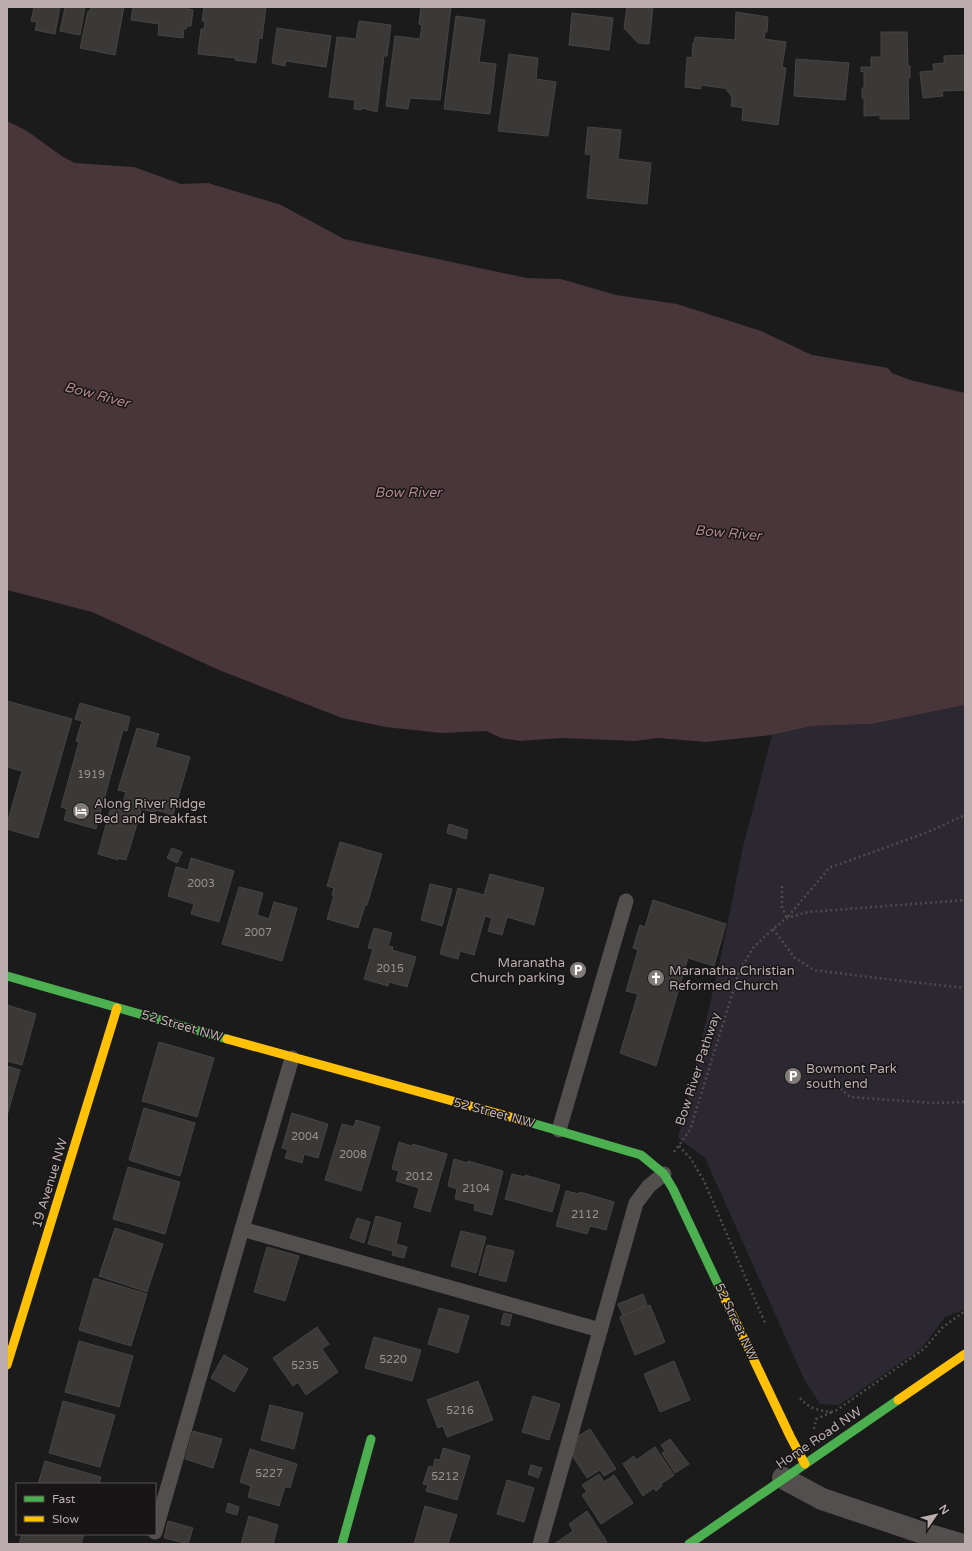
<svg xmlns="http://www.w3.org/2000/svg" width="972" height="1551" font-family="'Varela Round',sans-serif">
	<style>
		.green { fill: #2b2831 }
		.water { fill: #48363a }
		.building { fill: #3a3938; stroke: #474443 }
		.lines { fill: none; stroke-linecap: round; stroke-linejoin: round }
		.path { stroke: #4f4b4b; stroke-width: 2.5; stroke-dasharray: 2 3; stroke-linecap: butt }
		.lane { stroke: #544f4f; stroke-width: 15 }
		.street { stroke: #544f4f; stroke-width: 22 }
		.fast { stroke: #4caf50; stroke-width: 9 }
		.slow { stroke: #ffc107; stroke-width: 9 }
		.labels { text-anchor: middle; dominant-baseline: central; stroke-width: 3; stroke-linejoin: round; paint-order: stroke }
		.number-label { font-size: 11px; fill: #9b9090 }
		.poi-label { font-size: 13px; fill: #bbadad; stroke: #171515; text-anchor: start }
		.street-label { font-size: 13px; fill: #bbadad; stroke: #171515 }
		.water-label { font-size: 14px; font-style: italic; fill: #b48691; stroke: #171515 }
	</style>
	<rect width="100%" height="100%" fill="#1b1b1b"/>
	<polygon class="green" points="965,705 965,1309 945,1317 921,1349 839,1405 820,1404 805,1381 705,1158 678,1138 719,966 742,851 772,735 812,726 872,724"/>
	<polygon class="water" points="7,121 27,131 63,157 75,163 134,167 181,184 208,183 281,205 344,239 527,278 561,279 616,295 677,304 761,331 812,355 888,368 892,373 910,380 965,393 965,705 872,724 812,726 772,735 706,742 658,738 635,741 562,738 520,741 501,738 486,731 441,733 386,727 342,718 219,670 92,612 7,590"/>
	<g class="building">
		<polygon points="34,7 60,7 55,34 35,30 37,22 31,21"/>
		<polygon points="65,7 85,7 80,35 60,31"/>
		<polygon points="91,7 124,7 115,55 80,48 88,11 90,11"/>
		<polygon points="133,7 188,7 188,9 193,10 191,26 187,26 186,29 184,28 183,38 158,35 159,24 131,20"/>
		<polygon points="204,7 266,7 262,39 259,38 256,63 235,60 236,58 198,54 201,29 204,29 205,21 202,21"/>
		<polygon points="421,7 451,7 440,100 410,98 408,109 386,106 395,36 420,39 422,25 419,24"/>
		<polygon points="627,7 653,7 649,44 638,43 624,28"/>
		<polygon points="736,12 768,17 767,32 765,32 764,39 786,42 782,67 786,68 778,125 742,120 743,108 731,106 732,97 725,88 722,88 701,85 701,89 685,87 687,57 692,58 693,43 694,43 695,37 735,40"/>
		<polygon points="572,13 613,18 609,50 569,45"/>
		<polygon points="456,16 485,20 479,62 496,64 490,114 444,109"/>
		<polygon points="359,21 391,25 387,56 384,56 377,112 362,108 361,110 354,109 355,100 329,97 337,37 356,39"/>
		<polygon points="277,28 331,36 326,67 286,61 285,66 272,63"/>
		<polygon points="881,32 907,32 908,66 910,66 910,78 908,77 909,119 880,119 880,115 864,116 864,98 862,98 862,88 864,88 864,71 861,72 861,67 871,67 871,57 881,57"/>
		<polygon points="509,54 538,58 536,79 556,82 548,136 498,131"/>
		<polygon points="965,55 965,90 942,91 943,96 923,98 920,72 934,71 933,64 944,63 944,56"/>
		<polygon points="796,59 849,63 845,100 794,96"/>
		<polygon points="588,127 621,130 618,159 651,163 647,204 587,198 591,155 585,154"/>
		<polygon points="7,701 72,719 38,838 7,829 7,824 22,771 7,767"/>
		<polygon points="80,703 130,717 127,731 123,730 96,829 64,820 67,809 61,807 79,742 76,741 82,721 75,719"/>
		<polygon points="137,728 159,734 155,747 190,757 173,815 156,810 155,812 138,809 138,810 141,811 126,860 118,858 118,860 98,854 112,803 122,806 126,792 118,790"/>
		<polygon points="449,824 468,830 466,839 447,833"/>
		<polygon points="340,842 382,854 367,905 365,905 358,928 327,919 334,895 332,895 334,888 327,886"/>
		<polygon points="172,848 182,852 177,863 167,858"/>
		<polygon points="191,858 234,871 219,922 191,914 194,904 168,896 176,867 188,870"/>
		<polygon points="490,874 544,888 534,925 507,917 502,935 488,931 492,918 485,916 474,955 460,951 458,959 440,954 458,888 484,895"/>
		<polygon points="430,884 452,889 442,926 421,920"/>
		<polygon points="239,887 263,893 257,915 269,919 274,902 297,908 282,961 222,944"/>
		<polygon points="653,900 726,924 714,966 688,958 656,1066 620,1053 638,994 626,991 638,950 633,948 640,925 645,927"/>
		<polygon points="374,928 392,933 388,946 393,947 392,950 416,957 407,987 389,982 388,986 364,979 373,949 368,948"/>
		<polygon points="7,1005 36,1014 22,1065 7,1061"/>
		<polygon points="159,1042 214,1058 197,1117 142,1101"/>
		<polygon points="7,1066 20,1070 7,1116"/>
		<polygon points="144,1108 195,1123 180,1176 129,1160"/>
		<polygon points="292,1113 328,1124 318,1158 304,1154 302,1163 285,1158 288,1150 282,1148"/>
		<polygon points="356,1120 380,1127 361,1191 325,1180 342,1124 354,1127"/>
		<polygon points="399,1142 412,1146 413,1144 447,1154 430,1212 414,1207 419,1188 396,1181 399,1171 392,1169"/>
		<polygon points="454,1159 468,1163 468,1161 503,1171 492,1215 474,1210 475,1204 455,1199 457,1189 448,1186"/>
		<polygon points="128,1167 180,1182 165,1234 113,1219"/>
		<polygon points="512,1174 525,1177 525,1175 560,1185 552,1212 505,1199"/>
		<polygon points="566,1191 579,1194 580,1192 614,1202 606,1230 590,1226 587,1234 556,1226"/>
		<polygon points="376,1216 401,1223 396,1244 407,1247 404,1258 392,1255 393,1251 368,1244"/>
		<polygon points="357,1218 370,1222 364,1243 350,1238"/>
		<polygon points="115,1228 163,1244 147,1292 99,1276"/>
		<polygon points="461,1231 486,1237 476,1273 451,1266"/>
		<polygon points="487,1245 514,1251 506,1282 479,1275"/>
		<polygon points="267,1247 299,1256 285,1301 254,1292"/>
		<polygon points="94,1278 147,1294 131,1346 79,1330"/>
		<polygon points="643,1294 647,1305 623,1316 618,1304"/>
		<polygon points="650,1305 665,1342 635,1355 620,1317"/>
		<polygon points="439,1308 469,1316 458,1353 428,1344"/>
		<polygon points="504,1313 512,1315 509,1326 501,1324"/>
		<polygon points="317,1327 329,1344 322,1349 338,1372 306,1395 298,1382 293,1386 273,1358"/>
		<polygon points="374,1337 421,1350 412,1381 365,1368"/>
		<polygon points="79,1341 133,1356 119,1407 65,1392"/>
		<polygon points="224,1355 248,1369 234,1392 211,1378"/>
		<polygon points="674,1361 690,1400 660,1412 644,1374"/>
		<polygon points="478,1381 493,1420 447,1437 443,1426 438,1428 427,1400"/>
		<polygon points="533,1396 560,1404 549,1440 522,1432"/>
		<polygon points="63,1401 115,1415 100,1467 49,1453"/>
		<polygon points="270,1405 303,1413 294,1449 261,1440"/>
		<polygon points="590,1429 616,1469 604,1476 600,1470 587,1478 572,1455 578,1436"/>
		<polygon points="193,1431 222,1439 213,1468 185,1459"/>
		<polygon points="670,1439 689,1464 675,1473 662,1453 665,1451 661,1445"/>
		<polygon points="655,1447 674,1475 661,1484 662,1486 656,1491 654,1488 643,1496 623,1464 634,1456 636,1460"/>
		<polygon points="443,1448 470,1456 457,1500 426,1491 428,1485 423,1484 429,1466 433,1467 435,1459 440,1460"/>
		<polygon points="250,1449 297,1464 290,1488 285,1487 279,1506 248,1497 251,1486 240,1482"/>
		<polygon points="45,1461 101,1477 99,1484 38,1484"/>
		<polygon points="531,1465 542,1468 538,1478 528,1474"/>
		<polygon points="599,1474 604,1482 614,1475 633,1503 601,1524 582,1495 587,1492 582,1485"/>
		<polygon points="507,1480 534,1488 524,1522 497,1514"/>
		<polygon points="228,1503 239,1507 237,1515 226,1512"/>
		<polygon points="425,1506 457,1515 448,1544 414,1544"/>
		<polygon points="587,1511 607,1542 605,1544 554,1544 573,1531 569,1524"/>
		<polygon points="249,1516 278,1525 273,1544 241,1544"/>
		<polygon points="168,1521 193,1528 188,1544 164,1538"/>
		<polygon points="22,1534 84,1534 81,1544 19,1544"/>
	</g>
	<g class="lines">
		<g class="path">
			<polyline points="782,886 782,908 787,918 829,868 928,832 965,815"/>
			<polyline points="773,929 795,958 814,970 877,978 965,988"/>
			<polyline points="829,1079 850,1097 934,1103 965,1102"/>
			<polyline points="679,1146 691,1159 704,1181 765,1323"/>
			<polyline points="674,1152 690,1130 739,972 753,948 773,929 787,918 808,912 965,900"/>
			<path d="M800 1398C809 1409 820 1411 834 1412L924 1349 943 1327 965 1311"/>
			<polyline points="814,1429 816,1419 832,1412"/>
		</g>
		<g class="lane">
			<polyline points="292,1058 242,1229 600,1330"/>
			<polyline points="559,1130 626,901"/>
			<polyline points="155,1532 242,1229"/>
			<polyline points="540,1544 636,1203 649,1186 664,1174"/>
		</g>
		<polyline class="street" points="783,1478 822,1499 926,1534 960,1544"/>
		<g class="fast">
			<polyline points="7,976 227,1039"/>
			<polyline points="525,1121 641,1155 664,1174 673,1189 723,1295"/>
			<polyline points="342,1544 371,1439"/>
			<polyline points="689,1544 898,1400"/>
		</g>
		<g class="slow">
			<polyline points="227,1039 525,1121"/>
			<polyline points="723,1295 790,1436 805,1464"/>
			<polyline points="7,1365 117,1008"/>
			<polyline points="898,1400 965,1354"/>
		</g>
	</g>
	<defs>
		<g id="hotel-disc" transform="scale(0.9)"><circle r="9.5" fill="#837a7a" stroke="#171515"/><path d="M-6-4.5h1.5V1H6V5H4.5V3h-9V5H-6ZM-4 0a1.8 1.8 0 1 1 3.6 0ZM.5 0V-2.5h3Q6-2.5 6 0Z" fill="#fff"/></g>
		<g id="parking-disc" transform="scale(0.9)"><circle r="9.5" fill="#837a7a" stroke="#171515"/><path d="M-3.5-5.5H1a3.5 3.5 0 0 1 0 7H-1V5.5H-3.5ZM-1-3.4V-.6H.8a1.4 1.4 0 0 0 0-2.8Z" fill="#fff"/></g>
		<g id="church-disc" transform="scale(0.9)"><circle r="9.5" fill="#837a7a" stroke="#171515"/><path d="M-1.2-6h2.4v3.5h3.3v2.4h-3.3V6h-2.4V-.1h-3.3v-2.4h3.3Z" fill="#fff"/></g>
	</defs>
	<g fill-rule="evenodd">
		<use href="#hotel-disc" x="81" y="811"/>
		<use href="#parking-disc" x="578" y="970"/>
		<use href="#church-disc" x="656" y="978"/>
		<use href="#parking-disc" x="793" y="1076"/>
	</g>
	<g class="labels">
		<g class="number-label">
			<text x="91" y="774">1919</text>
			<text x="201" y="883">2003</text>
			<text x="258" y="932">2007</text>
			<text x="390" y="968">2015</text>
			<text x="305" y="1136">2004</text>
			<text x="353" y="1154">2008</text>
			<text x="419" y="1176">2012</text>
			<text x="476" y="1188">2104</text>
			<text x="585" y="1214">2112</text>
			<text x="393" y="1359">5220</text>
			<text x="305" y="1365">5235</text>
			<text x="460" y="1410">5216</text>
			<text x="269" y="1473">5227</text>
			<text x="445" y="1476">5212</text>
		</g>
		<g class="poi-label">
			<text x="94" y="804">Along River Ridge<tspan x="94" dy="15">Bed and Breakfast</tspan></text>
			<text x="565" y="963" text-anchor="end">Maranatha<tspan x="565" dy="15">Church parking</tspan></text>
			<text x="669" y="971">Maranatha Christian<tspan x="669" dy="15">Reformed Church</tspan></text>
			<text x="806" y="1069">Bowmont Park<tspan x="806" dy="15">south end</tspan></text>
		</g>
		<g class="street-label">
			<text transform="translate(182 1026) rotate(16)">52 Street NW</text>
			<text transform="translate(698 1069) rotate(-72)">Bow River Pathway</text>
			<text transform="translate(494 1113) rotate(15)">52 Street NW</text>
			<text transform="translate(50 1183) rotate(-73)">19 Avenue NW</text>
			<text transform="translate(736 1322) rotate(65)">52 Street NW</text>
			<text transform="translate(819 1438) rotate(-34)">Home Road NW</text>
		</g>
		<g class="water-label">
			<text transform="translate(97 395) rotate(15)">Bow River</text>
			<text x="408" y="492">Bow River</text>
			<text transform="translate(728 533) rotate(5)">Bow River</text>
		</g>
	</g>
	<rect width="972" height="1551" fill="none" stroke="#bbadad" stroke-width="16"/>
	<rect x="16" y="1483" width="140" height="52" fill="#171515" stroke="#595252"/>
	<rect x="24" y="1496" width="20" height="6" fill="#4caf50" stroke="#595252"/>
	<text x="52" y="1503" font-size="12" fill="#bbadad">Fast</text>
	<rect x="24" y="1516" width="20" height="6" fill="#ffc107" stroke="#595252"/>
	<text x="52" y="1523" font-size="12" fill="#bbadad">Slow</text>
	<g transform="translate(936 1515) rotate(56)" stroke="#171515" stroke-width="3" paint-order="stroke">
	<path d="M0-3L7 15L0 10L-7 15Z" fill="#bbadad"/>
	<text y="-6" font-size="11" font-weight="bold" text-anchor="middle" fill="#bbadad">N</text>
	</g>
</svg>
